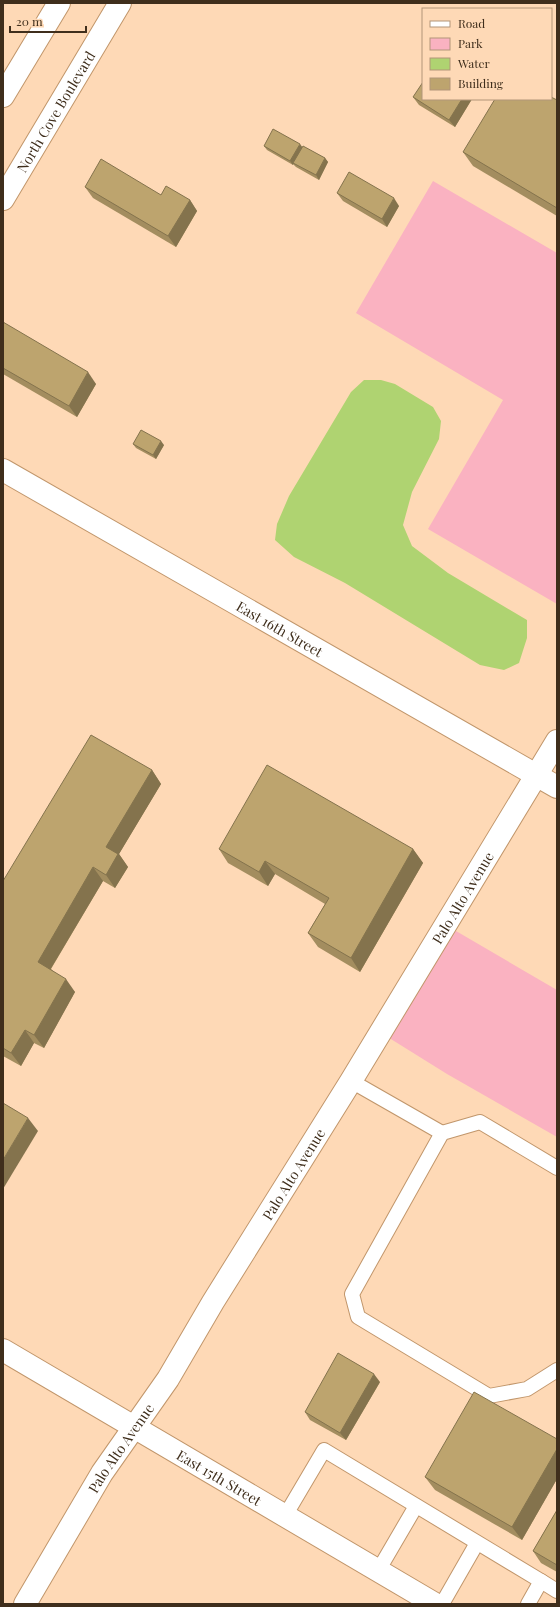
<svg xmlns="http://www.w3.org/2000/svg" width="560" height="1607" font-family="'Playfair Display',serif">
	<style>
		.green { fill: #fab2c1 }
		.water { fill: #afd371 }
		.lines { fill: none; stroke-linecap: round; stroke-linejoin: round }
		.service-casing { stroke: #c1966b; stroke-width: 16 }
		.minor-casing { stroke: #c1966b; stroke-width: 24 }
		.primary-casing { stroke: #c1966b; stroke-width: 24 }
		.service { stroke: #fff; stroke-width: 14 }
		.minor { stroke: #fff; stroke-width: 22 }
		.primary { stroke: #fff; stroke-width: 22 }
		.wall { fill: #a38d5f }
		.shaded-wall { fill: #84734d }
		.building { fill: #bda46e; stroke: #84734d }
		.labels { text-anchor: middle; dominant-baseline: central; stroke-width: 3.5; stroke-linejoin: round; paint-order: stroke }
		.street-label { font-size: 14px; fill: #3f2e1c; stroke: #fed9b6 }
	</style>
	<rect width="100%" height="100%" fill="#fed9b6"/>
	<g class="green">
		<polygon points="433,181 557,253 557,604 428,529 503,400 356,313"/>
		<polygon points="456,931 557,990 557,1137 447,1074 386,1036"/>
	</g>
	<polygon class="water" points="364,380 381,380 395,384 433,407 441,421 439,439 412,492 403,525 412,546 448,573 527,620 527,638 519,663 504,670 480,665 345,583 294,557 275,540 277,524 289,496 351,392"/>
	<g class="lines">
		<g class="service-casing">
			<g id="service">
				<polyline points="351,1081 442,1133"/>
				<polyline points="557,1168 480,1122 442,1133 352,1294 358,1317 489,1396 527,1389 557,1370"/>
				<polyline points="285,1516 324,1450 541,1581 528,1604"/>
				<polyline points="378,1571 416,1506"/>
				<polyline points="541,1581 557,1591"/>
				<polyline points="442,1604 477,1543"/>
			</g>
		</g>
		<g class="minor-casing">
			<g id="minor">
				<path id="s1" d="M3 470 557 787"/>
				<path id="s2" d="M25 1604 102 1473 168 1379 213 1302 351 1081 557 741"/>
			</g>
		</g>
		<g class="primary-casing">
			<g id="primary">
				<polyline points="3,96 59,3"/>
				<path id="s3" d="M3 199 120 3"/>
				<path id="s4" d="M3 1350 435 1604"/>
			</g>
		</g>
		<use href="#service" class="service"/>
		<use href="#minor" class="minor"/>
		<use href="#primary" class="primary"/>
	</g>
	<g class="wall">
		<polygon points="413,97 423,99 472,99 455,127 419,105"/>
		<polygon points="557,100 557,216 473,166 463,152"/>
		<polygon points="264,146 302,147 325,158 328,162 319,180 296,167 293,164 293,165 267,150"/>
		<polygon points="85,187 161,195 190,200 197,211 176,247 93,198"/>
		<polygon points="337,193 399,206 387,227 343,201"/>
		<polygon points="3,322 96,384 77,417 3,374"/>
		<polygon points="133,444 164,445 156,459 136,448"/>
		<polygon points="152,770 161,784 119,854 128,867 115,888 103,881 51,969 75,992 44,1048 34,1043 21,1066 3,1056 3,881"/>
		<polygon points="219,849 413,849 423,863 360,972 318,947 308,933 325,904 275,874 268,886 228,863"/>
		<polygon points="380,1382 346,1440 310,1420 305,1412"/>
		<polygon points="557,1439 557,1479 522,1540 435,1490 425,1477"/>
		<polygon points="557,1510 557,1572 541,1563 533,1551"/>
	</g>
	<g class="shaded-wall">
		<polygon points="462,99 472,99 455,127 449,120"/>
		<polygon points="300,144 303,148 293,165 290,161"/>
		<polygon points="325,158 328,162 319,180 316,175"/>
		<polygon points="394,198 399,206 387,227 382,219"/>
		<polygon points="190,200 197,211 176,247 168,236"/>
		<polygon points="88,372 96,384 77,417 69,406"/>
		<polygon points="161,441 164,445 156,459 153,455"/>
		<polygon points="152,770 161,784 119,854 128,867 115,888 106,875 106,847"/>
		<polygon points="413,849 423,863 360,972 351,958"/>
		<polygon points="265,861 275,874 268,886 259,872"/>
		<polygon points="93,867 103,881 47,975 38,962"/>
		<polygon points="66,979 75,992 44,1048 34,1035"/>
		<polygon points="25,1030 34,1043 21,1066 11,1053"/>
		<polygon points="28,1118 38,1131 3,1189 3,1160"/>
		<polygon points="374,1374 380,1382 346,1440 340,1433"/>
		<polygon points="557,1449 557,1479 522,1540 512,1527"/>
	</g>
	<g class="building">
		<polygon points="423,82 423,99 462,99 449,120 413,97"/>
		<polygon points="551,97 557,100 557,208 463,152 495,99 551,99"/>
		<polygon points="273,129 300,144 290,161 264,146"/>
		<polygon points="303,146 325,158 316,175 293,163"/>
		<polygon points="101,159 161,195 166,186 190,200 168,236 85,187"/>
		<polygon points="349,172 394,198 382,219 337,193"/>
		<polygon points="3,322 88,372 69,406 3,368"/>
		<polygon points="141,430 161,441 153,455 133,444"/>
		<polygon points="91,735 152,770 106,847 118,854 106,875 93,867 38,962 66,979 34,1035 25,1030 11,1053 3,1048 3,881"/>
		<polygon points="267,765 413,849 351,958 308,933 329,898 265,861 259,872 219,849"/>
		<polygon points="3,1103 28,1118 3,1160"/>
		<polygon points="338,1353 374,1374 340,1433 305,1412"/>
		<polygon points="474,1392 557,1439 557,1449 512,1527 425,1477"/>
		<polygon points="557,1510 557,1565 533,1551"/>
	</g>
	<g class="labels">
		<g class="street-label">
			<text stroke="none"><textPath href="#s3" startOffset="102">North Cove Boulevard</textPath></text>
			<text stroke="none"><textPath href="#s1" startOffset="319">East 16th Street</textPath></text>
			<text stroke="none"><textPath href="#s2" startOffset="831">Palo Alto Avenue</textPath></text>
			<text stroke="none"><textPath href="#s2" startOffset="507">Palo Alto Avenue</textPath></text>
			<text stroke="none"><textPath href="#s2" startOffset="183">Palo Alto Avenue</textPath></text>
			<text stroke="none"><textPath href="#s4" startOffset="251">East 15th Street</textPath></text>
		</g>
	</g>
	<rect width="560" height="1607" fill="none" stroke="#3f2e1c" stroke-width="8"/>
	<rect x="422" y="8" width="130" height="92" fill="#fed9b6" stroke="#b29578"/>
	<rect x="430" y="21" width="20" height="6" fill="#ffffff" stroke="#b29578"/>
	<text x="458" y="28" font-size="12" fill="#3f2e1c">Road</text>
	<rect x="430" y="38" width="20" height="12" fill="#fab2c1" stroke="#b29578"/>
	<text x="458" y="48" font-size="12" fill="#3f2e1c">Park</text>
	<rect x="430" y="58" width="20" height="12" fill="#afd371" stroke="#b29578"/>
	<text x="458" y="68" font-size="12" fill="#3f2e1c">Water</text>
	<rect x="430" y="78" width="20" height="12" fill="#bda46e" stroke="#b29578"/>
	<text x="458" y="88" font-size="12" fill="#3f2e1c">Building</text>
	<path d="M10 26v6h76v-6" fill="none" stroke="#3f2e1c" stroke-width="2"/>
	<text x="16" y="26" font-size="12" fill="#3f2e1c" stroke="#fed9b6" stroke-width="3" paint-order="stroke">20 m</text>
</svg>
